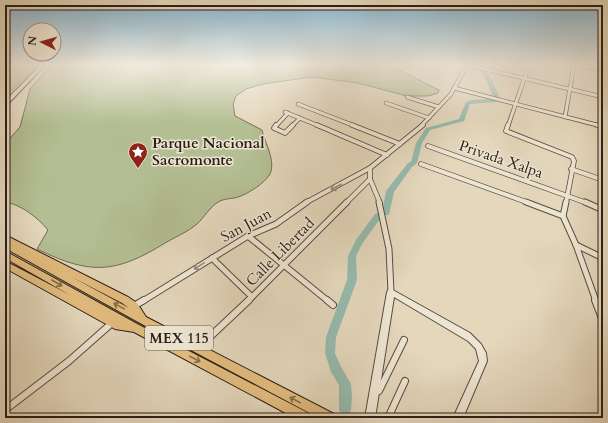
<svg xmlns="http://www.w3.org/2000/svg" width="608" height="423" font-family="Cardo,serif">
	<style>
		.green { fill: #b3be92; stroke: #6f6e53 }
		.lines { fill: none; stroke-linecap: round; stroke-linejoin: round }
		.river { fill: #95baae; fill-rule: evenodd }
		.minor-far3-casing { stroke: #594c3e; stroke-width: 4.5 }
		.minor-far2-casing { stroke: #594c3e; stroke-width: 5.5 }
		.minor-far1-casing { stroke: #594c3e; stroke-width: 7 }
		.minor-casing { stroke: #594c3e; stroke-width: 8 }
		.tertiary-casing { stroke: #594c3e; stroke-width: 2 }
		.secondary-casing { stroke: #2b1e14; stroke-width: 2 }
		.primary-casing { stroke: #2b1e14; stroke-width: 2 }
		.minor-far3 { stroke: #ede5d3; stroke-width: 3 }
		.minor-far2 { stroke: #ede5d3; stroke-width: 4 }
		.minor-far1 { stroke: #ede5d3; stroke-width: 5 }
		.minor { stroke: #ede5d3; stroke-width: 6 }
		.tertiary { fill: #ede5d3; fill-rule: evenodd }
		.secondary { fill: #ede5d3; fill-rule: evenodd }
		.primary { fill: #e2bc7e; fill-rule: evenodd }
		.oneway { stroke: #968b7d }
		.oneway2 { stroke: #866d49 }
		.labels { text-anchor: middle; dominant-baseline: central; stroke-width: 3; stroke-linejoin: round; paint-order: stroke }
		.shield { fill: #ede5d3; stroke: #655a4d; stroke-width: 1 }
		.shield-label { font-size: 14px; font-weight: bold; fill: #2b1e14 }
		.poi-label { font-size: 15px; font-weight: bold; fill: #2b1e14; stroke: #ede5d3; text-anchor: start }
		.street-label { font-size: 15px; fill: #2b1e14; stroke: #ede5d3 }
	</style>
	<rect width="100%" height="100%" fill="#e4d7bc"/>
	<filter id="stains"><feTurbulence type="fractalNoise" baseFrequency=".005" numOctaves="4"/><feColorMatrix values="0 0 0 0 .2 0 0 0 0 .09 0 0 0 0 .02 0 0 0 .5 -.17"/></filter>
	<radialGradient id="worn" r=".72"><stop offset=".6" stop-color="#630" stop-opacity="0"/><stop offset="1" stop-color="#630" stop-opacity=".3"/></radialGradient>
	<g class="green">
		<polygon points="5,65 38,65 5,97"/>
		<path d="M51 65H389L439 90 438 93 428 96H407L358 83 312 77 263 84 246 89 236 96 233 104 235 116 262 130C265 143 276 161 270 174 265 183 248 194 238 197 233 199 226 198 220 201 209 207 205 217 197 224 188 232 175 237 165 243 115 274 90 275 37 249L48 230C37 217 22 205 5 202V144L20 127 30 89Z"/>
	</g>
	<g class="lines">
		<g class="river">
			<polygon points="480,68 484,68 491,78 500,98 499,99 494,98 485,78 479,69"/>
			<polygon points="495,99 498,101 497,102 470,104 464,121 430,130 422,143 417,163 412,167 394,192 389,215 383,215 382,213 386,191 408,163 411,162 416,143 426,128 459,119 466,102 471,100"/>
			<polygon points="378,213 381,214 382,216 362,244 356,256 357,280 336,337 335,353 340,365 351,384 352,397 351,410 349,414 345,416 341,414 339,410 339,385 331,372 325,353 326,337 347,280 348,256 356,240 375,214"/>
		</g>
		<g class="minor-far3-casing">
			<g id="minor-far3">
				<polyline points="468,65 603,97"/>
				<polyline points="577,65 603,70"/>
				<polyline points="454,88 601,126"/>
				<polyline points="407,97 439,107"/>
				<polyline points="386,103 429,118"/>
				<polyline points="298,104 355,126"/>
				<polyline points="285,112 319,126"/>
				<polyline points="565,117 574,65"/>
				<polyline points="276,126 288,113"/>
				<polyline points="292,126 300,118"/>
				<polyline points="421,126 451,94 467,65"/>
				<polyline points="508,126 529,65"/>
			</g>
		</g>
		<g class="minor-far2-casing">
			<g id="minor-far2">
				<polyline points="276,125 274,128 285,133 293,125"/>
				<polyline points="317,125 387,155"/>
				<polyline points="352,125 400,144"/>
				<polyline points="508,125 506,131 572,157 574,161 566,203"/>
				<polyline points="597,125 603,127"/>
				<polyline points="428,146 587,203"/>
				<polyline points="421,164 529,203"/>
				<polyline points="571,169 603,180"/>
				<polyline points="370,179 380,203"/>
				<polyline points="305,203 370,168 423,125"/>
				<polyline points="346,203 370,179 370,168"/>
			</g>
		</g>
		<g class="minor-far1-casing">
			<g id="minor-far1">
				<polyline points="379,202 389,249 391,292"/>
				<polyline points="526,202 563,216"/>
				<polyline points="566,202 563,216 576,245 596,301"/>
				<polyline points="585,202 603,210"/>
				<polyline points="248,236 328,301"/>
				<polyline points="576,245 603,258"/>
				<polyline points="212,258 252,297"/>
				<polyline points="143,301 248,236 276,224 307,202"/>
				<polyline points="248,301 347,202"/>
			</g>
		</g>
		<g class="minor-casing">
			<g id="minor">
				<polyline points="327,300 333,305"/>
				<polyline points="595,300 603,321"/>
				<polyline points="134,306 144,300"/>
				<polyline points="198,348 249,300"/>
				<polyline points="375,392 379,391 404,340"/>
				<polyline points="5,410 69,361 112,323"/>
				<polyline points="388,418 405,381"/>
			</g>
		</g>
		<g class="tertiary-casing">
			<polygon id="tertiary" points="391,289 470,333 481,344 486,353 487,361 463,418 453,418 479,361 476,349 468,341 394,297 375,418 365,418 387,292 388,290"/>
		</g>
		<g class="secondary-casing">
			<polygon id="secondary" points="41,65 45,65 7,105 5,106 5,101"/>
		</g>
		<g class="primary-casing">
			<g id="primary">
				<path d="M5 235 128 297 137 303 146 317 334 414 335 418H319L140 323 5 248ZM70 276 122 303 129 308Z"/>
				<polygon points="5,251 139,325 310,414 311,418 295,418 134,332 115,329 5,268 5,261 70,295 5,258"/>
			</g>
		</g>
		<use href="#minor-far3" class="minor-far3"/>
		<use href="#minor-far2" class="minor-far2"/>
		<use href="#minor-far1" class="minor-far1"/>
		<use href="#minor" class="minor"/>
		<use href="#tertiary" class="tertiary"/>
		<use href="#secondary" class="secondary"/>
		<use href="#primary" class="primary"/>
	</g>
	<defs><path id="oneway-shaft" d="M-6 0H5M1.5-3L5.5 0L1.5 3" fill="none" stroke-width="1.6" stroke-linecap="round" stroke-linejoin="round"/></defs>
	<g class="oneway">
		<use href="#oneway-shaft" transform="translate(336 187) rotate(153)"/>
		<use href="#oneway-shaft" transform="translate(199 266) rotate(148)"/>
	</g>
	<g class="oneway2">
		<use href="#oneway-shaft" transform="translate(57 283) rotate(30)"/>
		<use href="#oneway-shaft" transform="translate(119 306) rotate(-151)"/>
		<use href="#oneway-shaft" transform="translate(195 359) rotate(28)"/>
		<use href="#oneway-shaft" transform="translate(295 400) rotate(-152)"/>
	</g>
	<linearGradient id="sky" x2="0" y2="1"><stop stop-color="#87b6d1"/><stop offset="0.52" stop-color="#f3ede1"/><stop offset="1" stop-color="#f3ede1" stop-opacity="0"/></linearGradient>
	<rect width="608" height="124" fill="url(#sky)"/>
	<defs>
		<g id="sight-pin" transform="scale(1)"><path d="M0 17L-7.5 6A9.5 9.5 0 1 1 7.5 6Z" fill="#8f2418" stroke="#ede5d3"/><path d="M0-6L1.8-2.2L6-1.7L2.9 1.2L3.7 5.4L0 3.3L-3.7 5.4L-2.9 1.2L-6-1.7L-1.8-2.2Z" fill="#fff"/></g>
	</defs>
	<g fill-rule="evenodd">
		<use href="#sight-pin" x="138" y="152"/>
	</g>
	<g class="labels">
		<rect class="shield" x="145" y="326" width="68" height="24" rx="3"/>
		<g class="shield-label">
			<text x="179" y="338">MEX 115</text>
		</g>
		<g class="poi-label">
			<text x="152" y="143">Parque Nacional<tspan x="152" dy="17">Sacromonte</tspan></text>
		</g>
		<g class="street-label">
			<text transform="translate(501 159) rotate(19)">Privada Xalpa</text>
			<text transform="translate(246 225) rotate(-28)">San Juan</text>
			<text transform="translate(280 252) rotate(-45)">Calle Libertad</text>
		</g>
	</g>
	<rect width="608" height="423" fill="none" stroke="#e4d7bc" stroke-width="20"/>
	<rect x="6" y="6" width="596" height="411" fill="none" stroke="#2b1e14" stroke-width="2"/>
	<rect x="10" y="10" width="588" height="403" fill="none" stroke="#2b1e14"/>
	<g transform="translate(42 42) rotate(276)"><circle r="19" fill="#ede5d3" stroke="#9f9587"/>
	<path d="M0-3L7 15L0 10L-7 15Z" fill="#8f2418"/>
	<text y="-6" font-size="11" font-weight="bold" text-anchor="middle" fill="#2b1e14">N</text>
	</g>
	<rect width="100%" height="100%" filter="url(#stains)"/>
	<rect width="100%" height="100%" fill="url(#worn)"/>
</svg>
